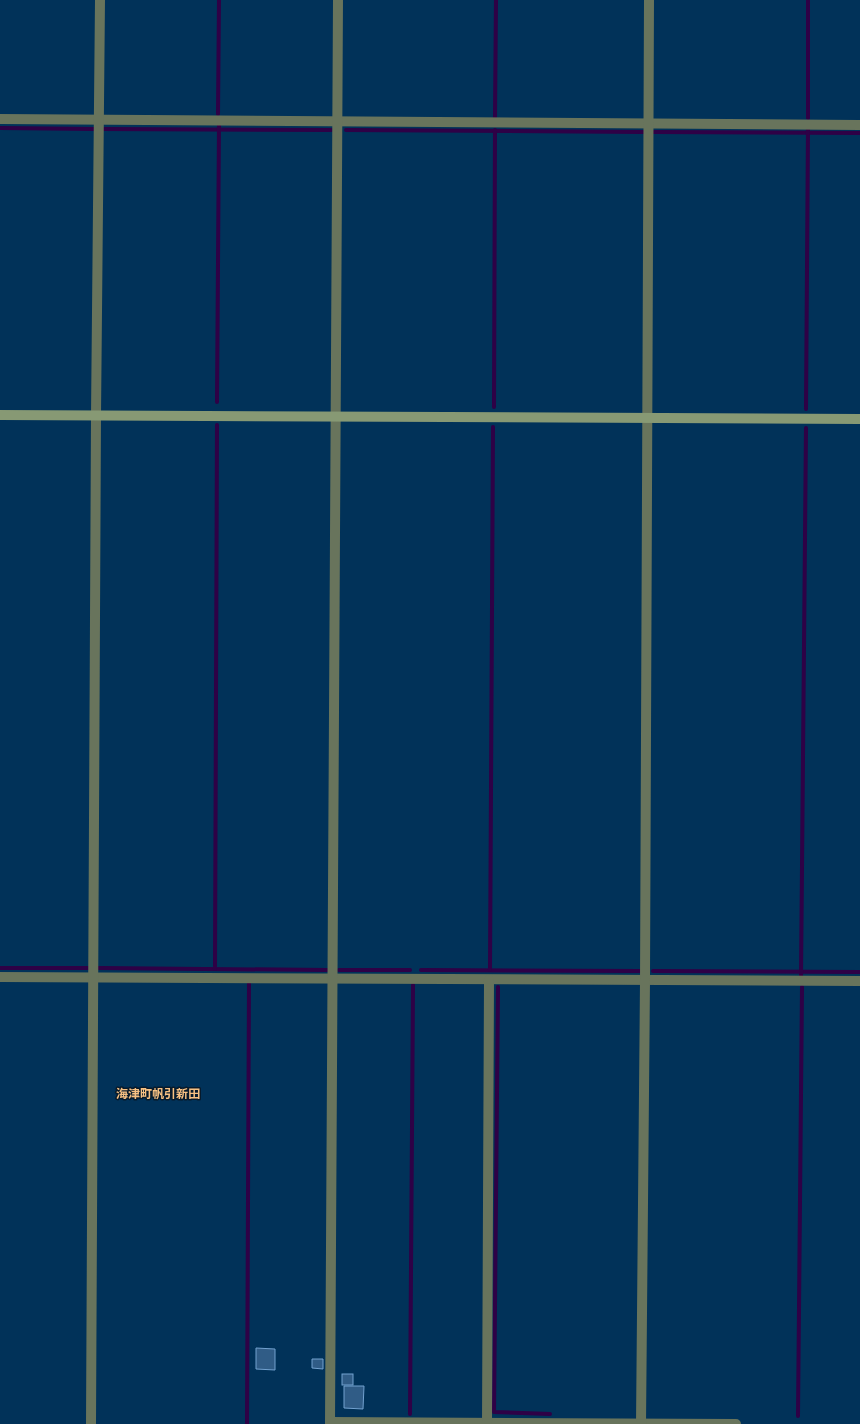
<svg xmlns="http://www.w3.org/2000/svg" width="860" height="1424" font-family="'Archivo Narrow','Noto Sans JP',sans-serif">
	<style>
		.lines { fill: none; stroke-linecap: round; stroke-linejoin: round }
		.stream { stroke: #2e0146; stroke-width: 4 }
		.building { fill: #305c86; stroke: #72a1cf }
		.street { stroke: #68745c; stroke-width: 10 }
		.secondary { stroke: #879974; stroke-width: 10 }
		.labels { text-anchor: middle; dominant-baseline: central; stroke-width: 3; stroke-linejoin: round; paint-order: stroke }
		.quarter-label { font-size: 12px; font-weight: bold; fill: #f7c183; stroke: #071a2b }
	</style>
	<rect width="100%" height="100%" fill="#013259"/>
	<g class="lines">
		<g class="stream">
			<polyline points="218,114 219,0"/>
			<polyline points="495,118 496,0"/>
			<polyline points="808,118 808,0"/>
			<polyline points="0,128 94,129"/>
			<polyline points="102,129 331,130"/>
			<polyline points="346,130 644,132"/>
			<polyline points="654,132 860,133"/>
			<polyline points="217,402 219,125"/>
			<polyline points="494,407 495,130"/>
			<polyline points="806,409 808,128"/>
			<polyline points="0,968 89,968"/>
			<polyline points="99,968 327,970"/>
			<polyline points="215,969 217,425"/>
			<polyline points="339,970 410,970"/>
			<polyline points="421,970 640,971"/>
			<polyline points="490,970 493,427"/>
			<polyline points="653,971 860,972"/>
			<polyline points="801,977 806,428"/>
			<polyline points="498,987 494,1412 550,1414"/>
			<polyline points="410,1414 413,985"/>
			<polyline points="798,1416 802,987"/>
			<polyline points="247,1424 249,983"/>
		</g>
	</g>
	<g class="building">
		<polygon points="256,1348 275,1349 275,1370 256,1369"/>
		<polygon points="312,1359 323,1359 323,1369 312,1368"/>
		<rect x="342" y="1374" width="11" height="11"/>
		<polygon points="344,1386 364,1386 363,1409 344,1408"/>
	</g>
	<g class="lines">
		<g class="street">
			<polyline points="0,119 860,125"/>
			<polyline points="0,977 860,981"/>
			<polyline points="330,1422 736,1424"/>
			<polyline points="91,1424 96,416 100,0"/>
			<polyline points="330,1424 338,0"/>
			<polyline points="487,1424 489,980"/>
			<polyline points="641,1424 645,981 649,0"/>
		</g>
		<polyline class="secondary" points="0,415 860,419"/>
	</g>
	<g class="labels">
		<g class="quarter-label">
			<text x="158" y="1094">海津町帆引新田</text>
		</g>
	</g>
</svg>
